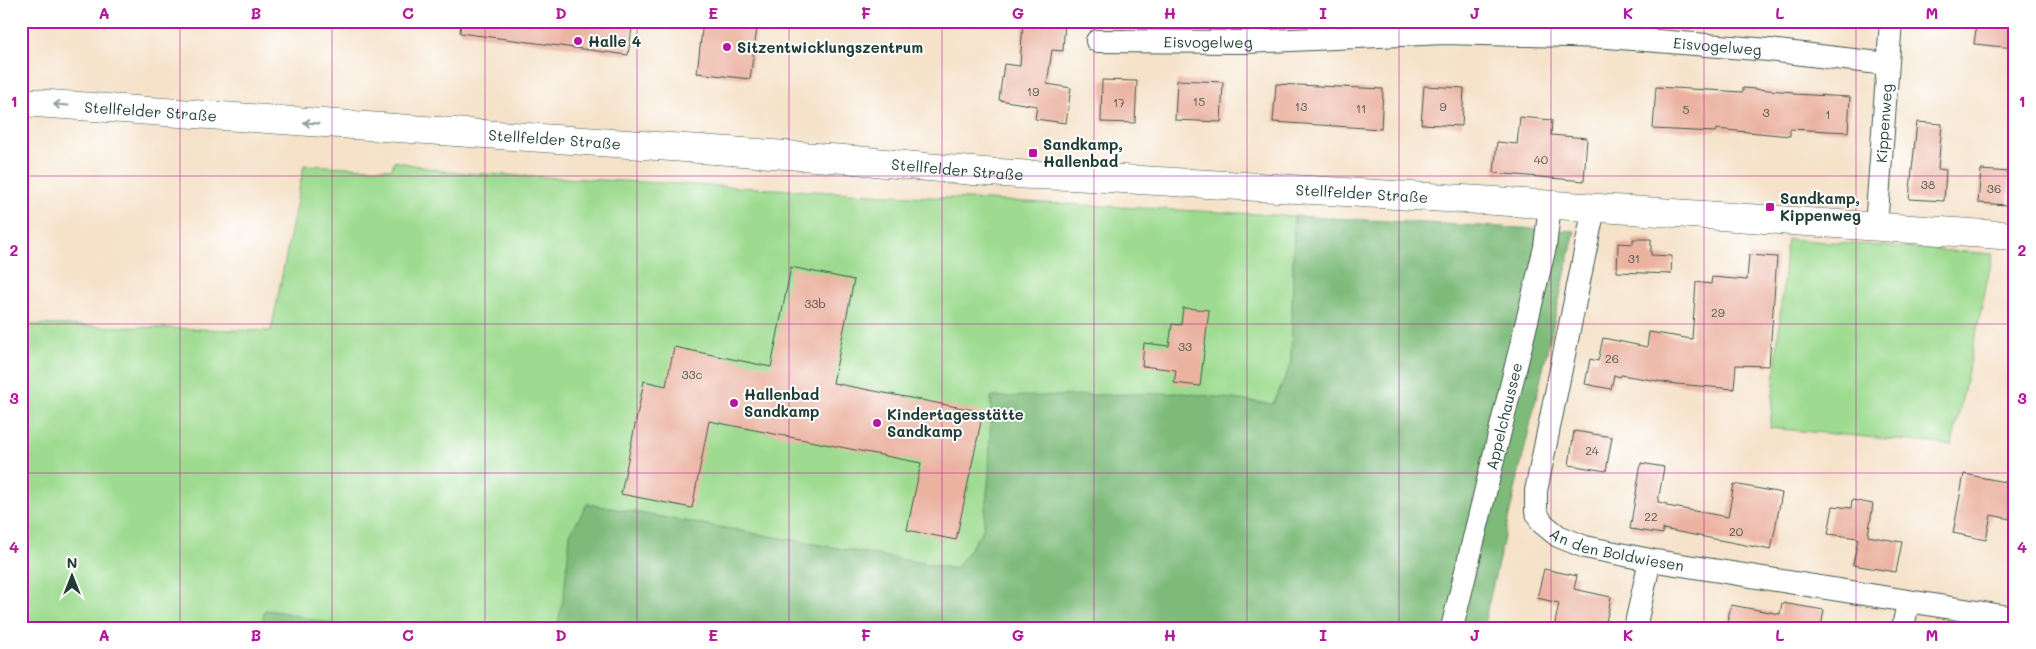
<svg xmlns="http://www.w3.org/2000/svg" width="2036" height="649" font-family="Mali,sans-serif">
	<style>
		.green { fill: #9edb90; stroke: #5e8c62 }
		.forest { fill: #7ebb7a; stroke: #4e7c57 }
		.building { fill: #ebb2a0 }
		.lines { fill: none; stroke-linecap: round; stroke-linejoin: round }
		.street-casing { stroke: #3f564a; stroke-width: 24 }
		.secondary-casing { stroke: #3f564a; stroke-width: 29 }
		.street { stroke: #fff; stroke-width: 22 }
		.secondary { stroke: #fff; stroke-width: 28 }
		.oneway { stroke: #8f9e9a }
		.grid { fill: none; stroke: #b5179e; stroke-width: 1; stroke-opacity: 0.55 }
		.poi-dot { fill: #b5179e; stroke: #fff; stroke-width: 2 }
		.labels { text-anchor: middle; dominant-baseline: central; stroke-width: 4; stroke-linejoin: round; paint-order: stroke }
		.number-label { font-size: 12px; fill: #525a4f }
		.poi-label { font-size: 15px; font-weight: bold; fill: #1f3d34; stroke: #fff; text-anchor: start }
		.street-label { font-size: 15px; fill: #1f3d34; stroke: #fff }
		.neatline { fill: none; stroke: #b5179e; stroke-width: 2 }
		.grid-label { font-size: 16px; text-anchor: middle; font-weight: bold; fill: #b5179e }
	</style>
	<rect width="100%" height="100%" fill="#fff"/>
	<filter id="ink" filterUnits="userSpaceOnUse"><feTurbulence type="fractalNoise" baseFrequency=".02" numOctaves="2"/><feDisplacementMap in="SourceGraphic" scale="10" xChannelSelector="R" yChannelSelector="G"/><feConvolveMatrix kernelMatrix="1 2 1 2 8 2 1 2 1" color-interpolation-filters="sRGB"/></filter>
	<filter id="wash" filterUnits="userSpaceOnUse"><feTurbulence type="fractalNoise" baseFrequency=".0096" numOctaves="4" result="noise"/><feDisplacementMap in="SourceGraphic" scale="20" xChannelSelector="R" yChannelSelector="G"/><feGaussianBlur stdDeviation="1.12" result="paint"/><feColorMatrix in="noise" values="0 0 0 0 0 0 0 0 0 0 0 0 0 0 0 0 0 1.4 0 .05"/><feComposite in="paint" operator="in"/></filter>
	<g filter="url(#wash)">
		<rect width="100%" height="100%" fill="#f5e2c9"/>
		<g class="green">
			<polygon points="394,161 448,172 1294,216 1291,364 1273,405 1183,393 989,475 983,530 956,569 588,504 557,628 349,628 280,612 265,610 261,628 21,628 21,324 271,331 304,165 392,169"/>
			<polygon points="1787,239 1993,254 1952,445 1770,428"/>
		</g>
		<g class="forest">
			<polygon points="1294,216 1575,231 1483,628 557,628 564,594 570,534 587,504 956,569 983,530 989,475 991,397 1183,393 1273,404 1291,364"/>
			<polygon points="265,610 280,612 349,628 261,628"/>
		</g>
		<g id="blocks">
			<g class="building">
				<polygon points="461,21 633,21 628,55 460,33"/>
				<polygon points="703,21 758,21 750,79 697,73"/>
				<polygon points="1023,21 1065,21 1063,51 1052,50 1047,84 1071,88 1066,123 1035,119 1037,106 999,100 1004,64 1020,66"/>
				<polygon points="1977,21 2015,21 2015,48 1974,44"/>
				<polygon points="1102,80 1137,81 1135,123 1101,122"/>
				<polygon points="1177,80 1223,82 1221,122 1175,120"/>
				<polygon points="1276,84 1383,89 1381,129 1273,122"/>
				<polygon points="1424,86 1464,88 1462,126 1421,124"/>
				<polygon points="1656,87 1743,92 1743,88 1793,92 1793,94 1850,97 1848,132 1790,129 1790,136 1716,129 1715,132 1653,129"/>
				<polygon points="1520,117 1552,120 1551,135 1587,138 1584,181 1494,173 1497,142 1517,144"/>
				<polygon points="1917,122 1942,124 1938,169 1946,170 1944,201 1909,199"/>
				<polygon points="1981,170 2010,172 2007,205 1978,203"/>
				<polygon points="1633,239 1651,239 1651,255 1672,256 1671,274 1617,272 1618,243 1633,244"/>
				<polygon points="1749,255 1777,257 1769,366 1736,365 1734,389 1676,384 1621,375 1620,377 1614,375 1611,389 1585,384 1590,359 1598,361 1603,338 1647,347 1649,332 1692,339 1696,282 1711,284 1712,277 1747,280"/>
				<polygon points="791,267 854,280 833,383 983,412 956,540 907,530 921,463 709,421 692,508 621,494 644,381 666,386 674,347 771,367"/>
				<polygon points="1183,308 1209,310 1200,386 1174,383 1176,370 1142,366 1144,343 1169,346 1172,324 1181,325"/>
				<polygon points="1574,431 1612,437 1606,471 1569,465"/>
				<polygon points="1641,463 1664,467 1658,502 1667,504 1667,506 1728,517 1734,484 1782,493 1771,550 1663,529 1663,534 1630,529"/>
				<polygon points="1964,474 2015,484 2015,520 1991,515 1986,540 1953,533"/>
				<polygon points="1852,500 1873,504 1868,536 1902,542 1896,572 1853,565 1858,538 1828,534 1833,506 1851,508"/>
				<polygon points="1544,569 1577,576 1574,589 1611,597 1605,628 1554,628 1559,603 1537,598"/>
				<polygon points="1782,603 1824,610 1821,628 1726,628 1731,605 1780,614"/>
			</g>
		</g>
	</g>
	<g filter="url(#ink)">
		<use href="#blocks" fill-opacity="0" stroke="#3f564a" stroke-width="1"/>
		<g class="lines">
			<g class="street-casing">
				<g id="street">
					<path id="s1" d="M1097 41 1245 42 1444 33 1608 37 1769 50 1887 64"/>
					<path id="s2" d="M1594 208 1536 491V511L1542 523 1558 536 1585 547 1650 560 2015 618"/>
					<path id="s3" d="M1876 227 1891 21"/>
					<path id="s4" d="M1452 628 1545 247 1550 205"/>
					<polyline points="1635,628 1650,560"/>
					<polyline points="1903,628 1908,602"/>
				</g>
			</g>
			<g class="secondary-casing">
				<g id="secondary">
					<path id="s5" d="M21 102 844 159C920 166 996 175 1072 176L1480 200 2015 236"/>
				</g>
			</g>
			<use href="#street" class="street"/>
			<use href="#secondary" class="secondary"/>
		</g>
		<defs><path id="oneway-shaft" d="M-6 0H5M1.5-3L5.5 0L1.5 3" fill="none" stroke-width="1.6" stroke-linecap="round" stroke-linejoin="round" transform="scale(1.25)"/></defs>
		<g class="oneway">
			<use href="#oneway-shaft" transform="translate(61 105) rotate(-176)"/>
			<use href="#oneway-shaft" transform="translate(311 123) rotate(-176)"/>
		</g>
	</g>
	<path class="grid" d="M180 21V628M332 21V628M485 21V628M637 21V628M789 21V628M942 21V628M1094 21V628M1247 21V628M1399 21V628M1551 21V628M1704 21V628M1856 21V628M21 176H2015M21 324H2015M21 473H2015"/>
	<g class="poi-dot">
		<circle cx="578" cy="41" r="5"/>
		<circle cx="727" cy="47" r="5"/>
		<rect x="1028" y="148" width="10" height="10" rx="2.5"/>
		<rect x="1765" y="202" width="10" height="10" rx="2.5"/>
		<circle cx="734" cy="403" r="5"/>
		<circle cx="877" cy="423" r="5"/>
	</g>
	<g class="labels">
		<g class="number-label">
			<text x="1033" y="91">19</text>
			<text x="1199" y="101">15</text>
			<text x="1119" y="102">17</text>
			<text x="1301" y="106">13</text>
			<text x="1443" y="106">9</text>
			<text x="1361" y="108">11</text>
			<text x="1686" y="109">5</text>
			<text x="1766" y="112">3</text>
			<text x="1828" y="114">1</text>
			<text x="1541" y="159">40</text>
			<text x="1928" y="184">38</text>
			<text x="1994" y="188">36</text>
			<text x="1634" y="258">31</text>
			<text x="815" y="303">33b</text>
			<text x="1718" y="312">29</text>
			<text x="1185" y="346">33</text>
			<text x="1612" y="358">26</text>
			<text x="692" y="374">33c</text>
			<text x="1592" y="450">24</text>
			<text x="1651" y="516">22</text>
			<text x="1736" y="531">20</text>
		</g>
		<g class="poi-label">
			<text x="588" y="41">Halle 4</text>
			<text x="737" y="47">Sitzentwicklungszentrum</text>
			<text x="1043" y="144">Sandkamp,<tspan x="1043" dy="17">Hallenbad</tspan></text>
			<text x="1780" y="198">Sandkamp,<tspan x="1780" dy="17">Kippenweg</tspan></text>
			<text x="744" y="394">Hallenbad<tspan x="744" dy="17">Sandkamp</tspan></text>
			<text x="887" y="414">Kindertagesstätte<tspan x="887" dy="17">Sandkamp</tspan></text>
		</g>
		<g class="street-label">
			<text stroke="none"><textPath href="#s1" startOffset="111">Eisvogelweg</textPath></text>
			<text stroke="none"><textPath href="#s1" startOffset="621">Eisvogelweg</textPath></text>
			<text stroke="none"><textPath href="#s5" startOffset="130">Stellfelder Straße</textPath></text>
			<text stroke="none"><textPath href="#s3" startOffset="104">Kippenweg</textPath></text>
			<text stroke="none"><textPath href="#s5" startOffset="535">Stellfelder Straße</textPath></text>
			<text stroke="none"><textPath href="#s5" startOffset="939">Stellfelder Straße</textPath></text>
			<text stroke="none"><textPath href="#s5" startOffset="1344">Stellfelder Straße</textPath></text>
			<text stroke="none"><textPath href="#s4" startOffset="218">Appelchaussee</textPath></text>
			<text stroke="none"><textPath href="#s2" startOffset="404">An den Boldwiesen</textPath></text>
		</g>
	</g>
	<rect width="2036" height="649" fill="none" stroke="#fff" stroke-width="55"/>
	<g transform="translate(72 576)" stroke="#ffffff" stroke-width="4" paint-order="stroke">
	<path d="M0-4L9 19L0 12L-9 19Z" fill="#1f3d34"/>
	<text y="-8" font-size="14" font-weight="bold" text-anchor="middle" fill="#1f3d34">N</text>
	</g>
	<rect x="28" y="28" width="1980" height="594" class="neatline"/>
	<g class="grid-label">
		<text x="104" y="19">A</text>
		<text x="256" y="19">B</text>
		<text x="408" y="19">C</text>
		<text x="561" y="19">D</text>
		<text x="713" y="19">E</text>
		<text x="866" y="19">F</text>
		<text x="1018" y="19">G</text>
		<text x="1170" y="19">H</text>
		<text x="1323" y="19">I</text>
		<text x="1475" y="19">J</text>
		<text x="1628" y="19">K</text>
		<text x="1780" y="19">L</text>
		<text x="1932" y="19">M</text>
		<text x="14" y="107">1</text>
		<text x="2022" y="107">1</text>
		<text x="14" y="256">2</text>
		<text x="2022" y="256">2</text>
		<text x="14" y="404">3</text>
		<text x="2022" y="404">3</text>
		<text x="14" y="553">4</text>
		<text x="2022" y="553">4</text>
		<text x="104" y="641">A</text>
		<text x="256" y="641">B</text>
		<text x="408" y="641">C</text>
		<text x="561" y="641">D</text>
		<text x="713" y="641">E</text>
		<text x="866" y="641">F</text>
		<text x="1018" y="641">G</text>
		<text x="1170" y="641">H</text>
		<text x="1323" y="641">I</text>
		<text x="1475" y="641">J</text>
		<text x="1628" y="641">K</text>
		<text x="1780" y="641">L</text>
		<text x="1932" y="641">M</text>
	</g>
</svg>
